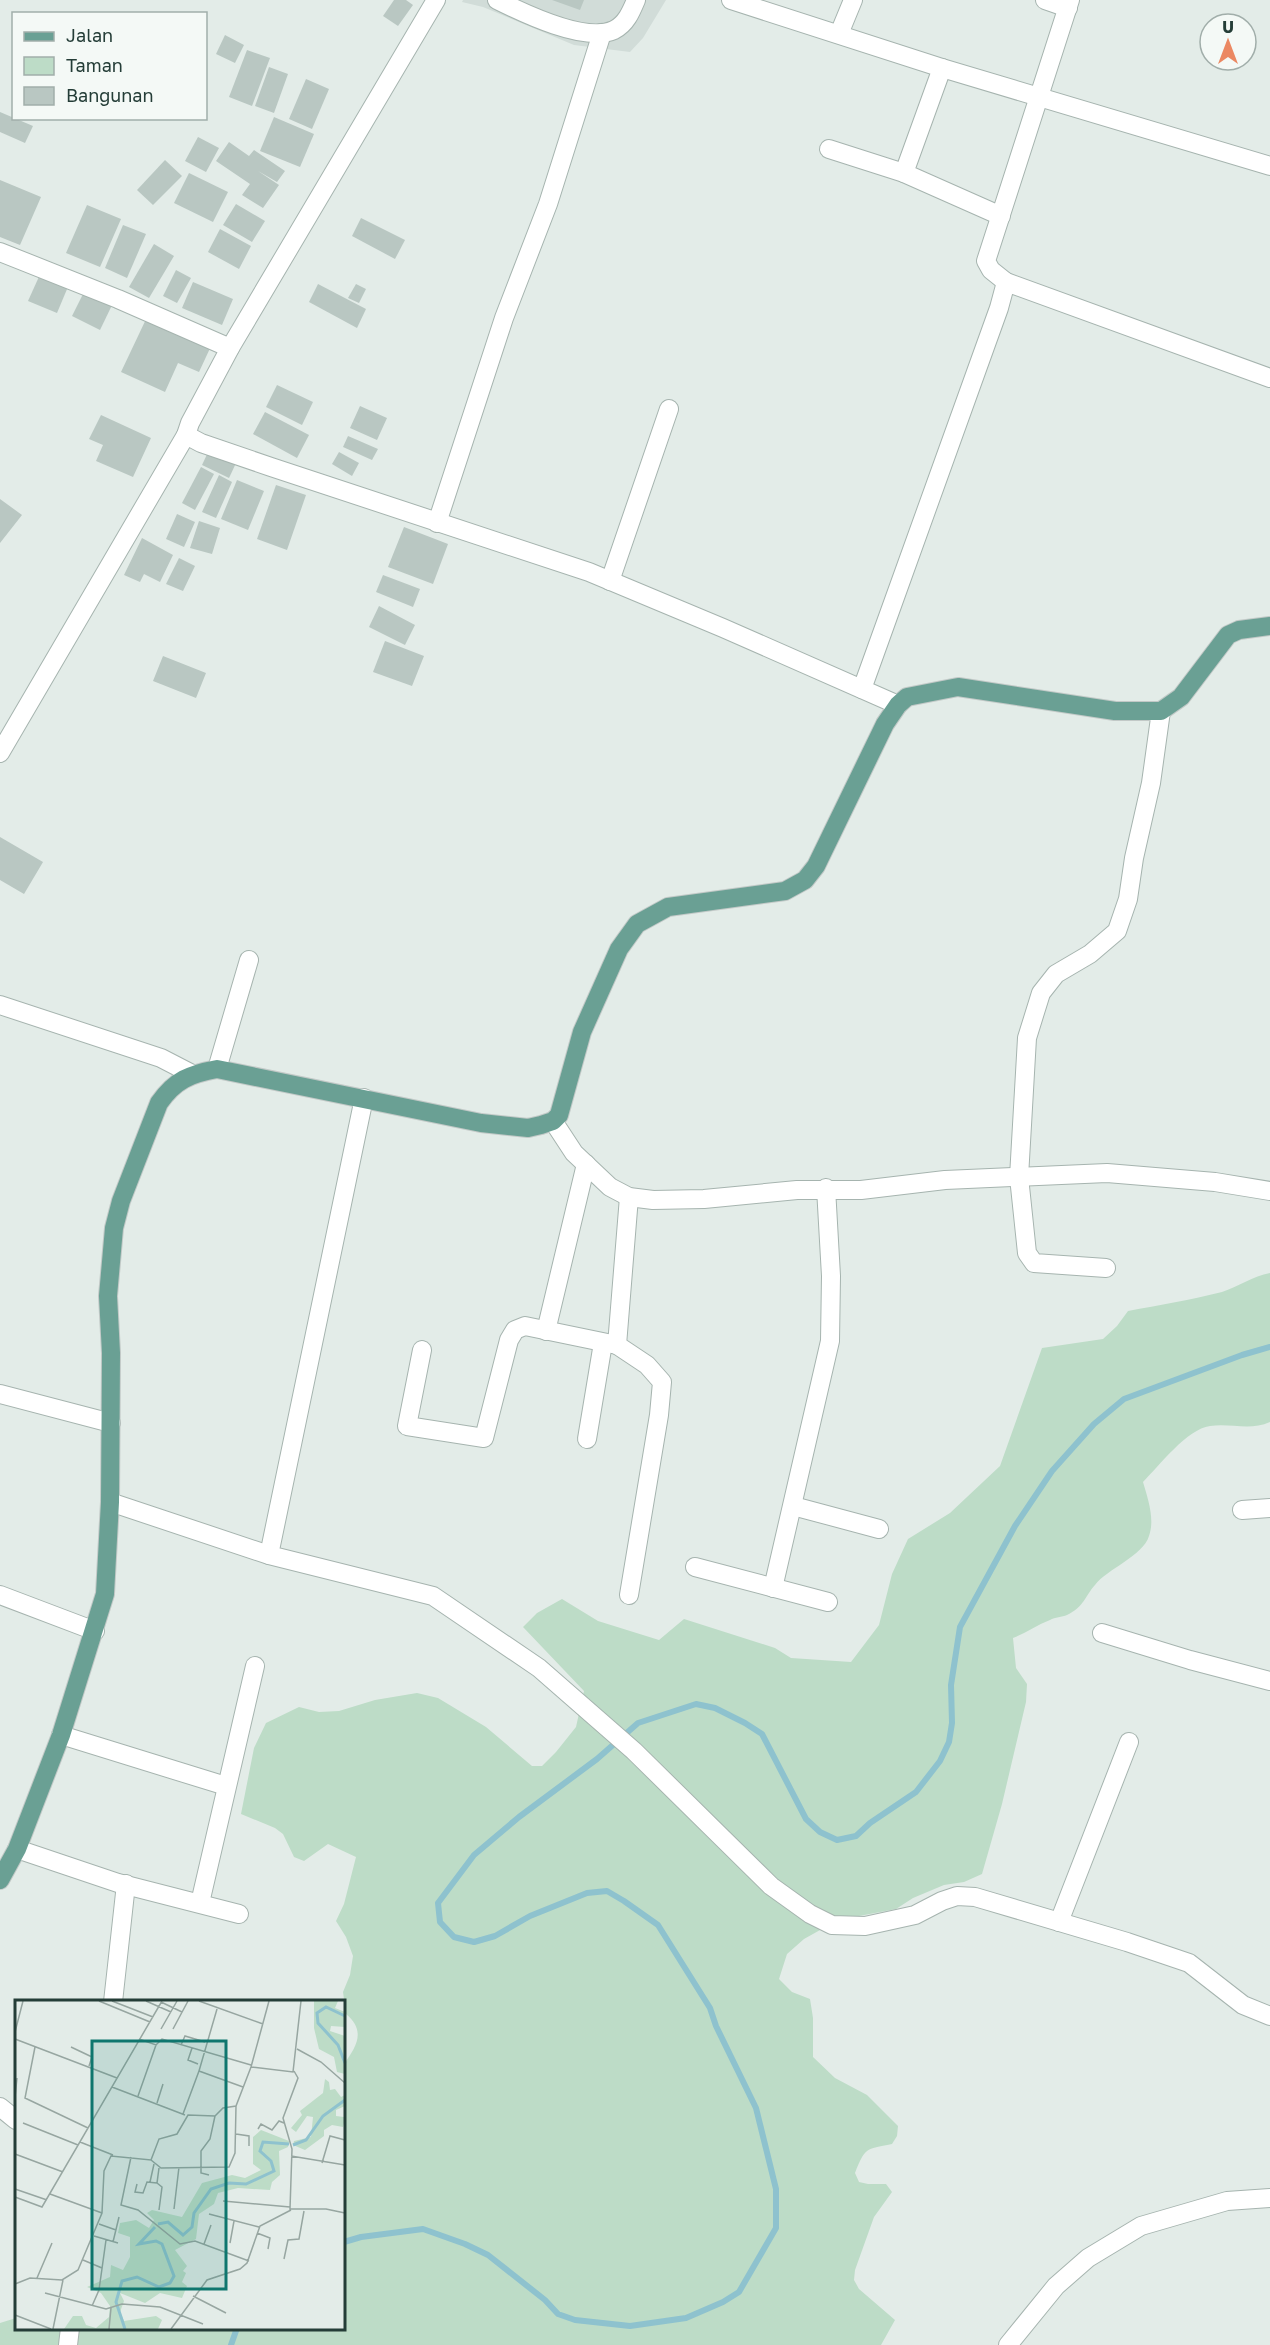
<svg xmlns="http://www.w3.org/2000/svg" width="1270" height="2345" font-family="'Golos Text',sans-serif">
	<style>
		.built { fill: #d1dcd8 }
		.green { fill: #bddcc7 }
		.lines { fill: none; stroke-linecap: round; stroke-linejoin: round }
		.stream { stroke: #8ec2ce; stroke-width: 6 }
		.building { fill: #b9c7c2 }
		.minor-casing { stroke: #a6b4af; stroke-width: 20 }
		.major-casing { stroke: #c2c9c7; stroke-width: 20 }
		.minor { stroke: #fff; stroke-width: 18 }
		.major { stroke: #6aa094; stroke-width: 18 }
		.inset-river { fill: none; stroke: #8ec2ce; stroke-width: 3 }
		.inset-road { fill: none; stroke: #97a6a1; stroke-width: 1.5 }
		.view { fill: #0f766e; fill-opacity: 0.15; stroke: #0f766e; stroke-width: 3 }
		.inset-edge { fill: none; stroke: #243d37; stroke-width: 3 }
	</style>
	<rect width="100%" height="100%" fill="#e3ece8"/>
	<polygon class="built" points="463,0 666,0 643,38 630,52 574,45 483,7 462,2"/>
	<path class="green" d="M1270 1273V1422C1250 1431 1231 1423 1210 1426 1187 1429 1159 1466 1143 1482 1148 1499 1155 1519 1149 1536 1143 1556 1107 1569 1095 1585 1085 1596 1084 1607 1067 1615 1062 1617 1055 1617 1050 1620 1037 1625 1026 1633 1013 1638L1016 1668 1027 1684 1026 1702 1002 1804 982 1874 964 1882 944 1885 913 1898 896 1909 838 1920 804 1939 787 1954 779 1979 792 1992 810 1999 813 2018V2057L835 2078 867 2095 898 2126 897 2136 892 2144C865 2149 865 2148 855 2173L859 2182 868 2184H886L892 2192 874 2217 855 2270 854 2280 859 2289 895 2320 881 2345H0V2323L16 2318V2328H344V2064C357 2046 366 2031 346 2014L343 1992 350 1975 353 1956 346 1937 336 1921 344 1904 356 1857 328 1844 304 1861 294 1857 283 1834 275 1828 241 1814 254 1748 266 1723 299 1707 319 1712 339 1711 375 1700 417 1693 438 1698 486 1727 532 1766H542L556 1752 576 1727 584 1691 523 1627 537 1613 562 1599 598 1621 659 1640 684 1619 775 1648 791 1658 851 1662 879 1625 892 1574 908 1539 950 1513 1000 1466 1042 1348 1103 1339 1117 1326 1128 1311C1159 1305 1191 1300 1222 1292 1238 1287 1253 1276 1270 1273Z"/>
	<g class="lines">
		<g class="stream">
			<polyline points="344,2242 361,2237 423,2229 465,2244 488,2255 545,2300 558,2314 575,2320 630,2326 686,2318 723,2302 739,2292 776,2228 776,2189 756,2108 716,2026 710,2008 658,1925 624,1901 607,1891 587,1893 530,1916 495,1936 474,1942 454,1937 440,1922 438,1903 474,1855 519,1817 597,1759 638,1723 696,1704 715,1708 745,1723 762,1734 806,1819 820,1832 837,1840 856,1836 870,1823 916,1792 940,1761 949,1742 952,1723 951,1685 960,1627 1015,1526 1052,1471 1094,1424 1124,1399 1242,1355 1270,1347"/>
			<polyline points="231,2345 237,2328"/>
		</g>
	</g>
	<g class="building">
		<polygon points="394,0 406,0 413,5 398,26 383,16"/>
		<polygon points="552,0 584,0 580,10"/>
		<polygon points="225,35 244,45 235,63 216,54"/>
		<polygon points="247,50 270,58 252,106 229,97"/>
		<polygon points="269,67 288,74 274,113 255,106"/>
		<polygon points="306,79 329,89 312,129 289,119"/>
		<polygon points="0,112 33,126 25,143 0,132"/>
		<polygon points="274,117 314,134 300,167 260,151"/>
		<polygon points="198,137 219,148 206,172 185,161"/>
		<polygon points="229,142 249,156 254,150 285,171 277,182 258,171 279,185 263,208 242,195 250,184 216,161"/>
		<polygon points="165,160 182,176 153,205 137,190"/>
		<polygon points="189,173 228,192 213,222 174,203"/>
		<polygon points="0,180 41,197 20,245 0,237"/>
		<polygon points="236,204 265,221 252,242 223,225"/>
		<polygon points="87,205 121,219 100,267 66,253"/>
		<polygon points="361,218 405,240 395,259 352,236"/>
		<polygon points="123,225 146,234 127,278 105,268"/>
		<polygon points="220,229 251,246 239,269 208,252"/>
		<polygon points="154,244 174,256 149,298 129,287"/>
		<polygon points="42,270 70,282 57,313 28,301"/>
		<polygon points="176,270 191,278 177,303 163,296"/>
		<polygon points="193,282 233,299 222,325 182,308"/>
		<polygon points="318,284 366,309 357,328 309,302"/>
		<polygon points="356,284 366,289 359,303 348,298"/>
		<polygon points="86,288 114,301 100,330 72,316"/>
		<polygon points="148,315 212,344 199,372 178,363 165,392 121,372"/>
		<polygon points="277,385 313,402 302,425 266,407"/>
		<polygon points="360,406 387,418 377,440 350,428"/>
		<polygon points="265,412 309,435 297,458 253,434"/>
		<polygon points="101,415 151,438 133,477 96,461 103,445 89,439"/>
		<polygon points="348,436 378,449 372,460 343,447"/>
		<polygon points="210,448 237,461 229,478 202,465"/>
		<polygon points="339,452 359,463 352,476 332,464"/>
		<polygon points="201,467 214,474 195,510 182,503"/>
		<polygon points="219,475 232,482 216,518 202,512"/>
		<polygon points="237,480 264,491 248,530 221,519"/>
		<polygon points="276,485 306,495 287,550 257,539"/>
		<polygon points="0,499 22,515 0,543"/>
		<polygon points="177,514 195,522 184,547 166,539"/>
		<polygon points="199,521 220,528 212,554 190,548"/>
		<polygon points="404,527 448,544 433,584 388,567"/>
		<polygon points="142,538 173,555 160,582 144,574 140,582 124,575"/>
		<polygon points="179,558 195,566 183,591 166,584"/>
		<polygon points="383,575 420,589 413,607 376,592"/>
		<polygon points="379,606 415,625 405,645 369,627"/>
		<polygon points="385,641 424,656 412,686 373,672"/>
		<polygon points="163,656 206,673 196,698 153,681"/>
		<polygon points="0,837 43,862 24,894 0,880"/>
	</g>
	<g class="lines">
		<g class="minor-casing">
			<g id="minor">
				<path d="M497 0C523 13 585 43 614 30 626 24 631 12 636 0"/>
				<polyline points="731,0 942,68 1270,166"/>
				<polyline points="1045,0 1068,8"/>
				<polyline points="839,34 853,0"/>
				<polyline points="942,68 904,173 1001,216"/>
				<polyline points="829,149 904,173"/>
				<polyline points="0,252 118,299 230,348"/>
				<polyline points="1006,282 991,270 986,261 1070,0"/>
				<polyline points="186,435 201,443 271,467 589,572 723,628 898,705"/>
				<polyline points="437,523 504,318 548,204 602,33"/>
				<polyline points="610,581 669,409"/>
				<polyline points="862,689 999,308 1006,282 1270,378"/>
				<polyline points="0,753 186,435 190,423 230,348 436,0"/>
				<polyline points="0,1005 161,1058 192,1074"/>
				<polyline points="217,1069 249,960"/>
				<polyline points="364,1098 269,1555 433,1596 539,1668 634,1751 771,1886 810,1914 832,1925 865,1926 915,1915 942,1901 957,1896 975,1897 1127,1942 1189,1963 1243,2005 1270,2016"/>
				<polyline points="553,1121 574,1153 610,1187 629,1197 653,1200 704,1199 797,1190 861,1190 945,1180 1107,1173 1215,1182 1270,1191"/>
				<polyline points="629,1197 617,1345 647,1365 662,1382 659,1415 629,1595"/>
				<polyline points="1106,1268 1034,1263 1027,1253 1019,1177 1027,1038 1041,993 1056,974 1090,954 1117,931 1128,899 1134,858 1151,783 1161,711"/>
				<polyline points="546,1331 586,1164"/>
				<polyline points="422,1350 407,1426 484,1438 509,1340 515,1330 525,1326 617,1345"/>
				<polyline points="0,1394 111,1423"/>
				<polyline points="587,1439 603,1343"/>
				<polyline points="110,1502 269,1555"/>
				<polyline points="793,1506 879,1529"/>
				<polyline points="1242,1510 1270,1508"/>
				<polyline points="695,1567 828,1602"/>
				<polyline points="773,1588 830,1341 831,1276 826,1188"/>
				<polyline points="0,1595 95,1631"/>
				<polyline points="1102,1633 1190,1660 1270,1681"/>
				<polyline points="61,1735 226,1786"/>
				<polyline points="17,1849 118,1883 239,1914"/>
				<polyline points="200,1903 255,1666"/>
				<polyline points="1059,1922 1129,1742"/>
				<polyline points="113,2002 126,1884"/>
				<polyline points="0,2107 16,2120"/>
				<polyline points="68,2345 70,2328"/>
				<polyline points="1008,2345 1056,2286 1088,2258 1141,2226 1227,2201 1270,2198"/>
			</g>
		</g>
		<g class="major-casing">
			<path id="major" d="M0 1880 17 1849 61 1735 105 1594 110 1502 111 1353 108 1296 114 1228 121 1201 159 1103C175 1080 190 1074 217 1069L481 1123 528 1128 541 1125 553 1121 559 1115 582 1032 619 949 637 924 668 907 785 891 805 880 816 866 885 724 898 705 907 697 958 687 1115 711H1161L1181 697 1228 635 1239 630 1270 626"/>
		</g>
		<use href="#minor" class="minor"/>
		<use href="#major" class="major"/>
	</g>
	<g transform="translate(15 2000)">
		<rect width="330" height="330" fill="#e3ece8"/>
		<path d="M299 1H323L320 8 330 12V27L316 26 315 31 330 36V74L322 72 319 57 304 49 299 28ZM310 79 314 82 315 90 320 89 326 97 330 95V106L321 110V116L329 117V123L328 127 317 125 309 130V136L290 150 278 145 279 141 296 137 298 117 292 116 281 132 276 128 287 115 285 111 308 93ZM246 130 274 141 273 147 264 151 265 175 257 182 255 190 223 188 203 193 199 204 184 214 181 239 160 250 172 266 168 271 171 273 167 282 172 286 167 298 145 293 130 303 105 293 109 301 105 312 109 321 141 316 147 320 143 329H49L58 316H67L71 325 81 328 94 317 95 306 86 293 72 287 95 277 96 265 108 270 115 257V237L103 233 105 223 121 220 134 228 139 220 132 213 137 210 167 217 187 183 217 175 230 178 246 170 238 164V137Z" fill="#bddcc7"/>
		<path class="inset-river" d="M330 16 311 7 302 13 303 23 323 45 330 63M278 145 291 140 308 116 330 100M143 224 153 222 168 235 177 227 179 213 196 189 214 183 231 184 259 171 256 161 245 151 248 142 274 144M110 329 101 302 107 281 122 277 144 287 155 283 159 276 147 244 141 241 124 244 140 227"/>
		<path class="inset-road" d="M84 1 135 22M97 1 138 17M131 1 156 12M184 1 248 24M146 2 167 12M146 29 162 1M158 29 173 1M0 32 8 1M0 39 102 78M124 39 141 45 147 39 236 65M166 45 170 36 190 42M20 47 10 98 73 128M56 47 77 57 74 66M177 48 173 60 183 64M282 49 306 62 330 83M236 67 254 1M184 71 202 9M279 71 283 78 268 118 277 149 275 209H311L330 213M97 87 170 115M123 96 141 45M0 97 2 78M142 103 148 84M168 114 184 71 228 87M8 123 63 145M243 129 246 124 257 130 264 121 269 123M221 134 234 136V146M65 142 98 155M0 154 48 172M276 156 330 165M116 157 106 205 123 210 165 244 180 241 234 261M136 160 146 168 214 167 220 153 221 106M307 163 315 136 330 140M144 168 142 183 147 187 144 210M194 175 186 173V151L195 139 200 116M135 182 139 164M122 184 120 192 128 193 132 182 142 183M0 189 32 200M35 194 87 213M0 197 27 207 147 1M208 201 275 207M159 209 164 167M194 214 244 227M84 224 101 230M242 233 255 238 253 249M79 236 103 243M98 242 104 217M215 243 219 221M189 244 196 225M269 259 273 240 284 239 289 211M68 260 87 268M22 278 37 243M0 284 15 278 47 280 63 270 87 213 89 171 96 156 136 160 144 139 162 134 173 115 200 116 208 108 221 106 236 67 278 72 286 1M30 293 91 309 107 304 145 307 188 324M178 296 211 313M77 306 84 290 91 240M0 315 36 329M38 329 48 280M94 329 96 308M156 329 192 280 225 269 232 263 245 226 276 210"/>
		<path class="view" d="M77 41H211V289H77Z"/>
		<rect width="330" height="330" class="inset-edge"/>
	</g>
	<rect x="12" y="12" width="195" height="108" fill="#f4f9f6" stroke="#a1aeaa" stroke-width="1.5"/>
	<rect x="24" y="32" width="30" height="9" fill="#6aa094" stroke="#a1aeaa" stroke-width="1.5"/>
	<text x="66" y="42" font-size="18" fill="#243d37">Jalan</text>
	<rect x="24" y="57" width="30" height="18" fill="#bddcc7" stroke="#a1aeaa" stroke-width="1.5"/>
	<text x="66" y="72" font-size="18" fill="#243d37">Taman</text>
	<rect x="24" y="87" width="30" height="18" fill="#b9c7c2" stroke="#a1aeaa" stroke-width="1.5"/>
	<text x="66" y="102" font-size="18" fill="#243d37">Bangunan</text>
	<g transform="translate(1228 42)"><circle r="28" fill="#f4f9f6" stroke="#a1aeaa" stroke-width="1.5"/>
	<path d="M0-4.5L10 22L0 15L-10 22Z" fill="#eb8862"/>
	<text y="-9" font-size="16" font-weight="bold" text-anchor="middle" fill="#243d37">U</text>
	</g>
</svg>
